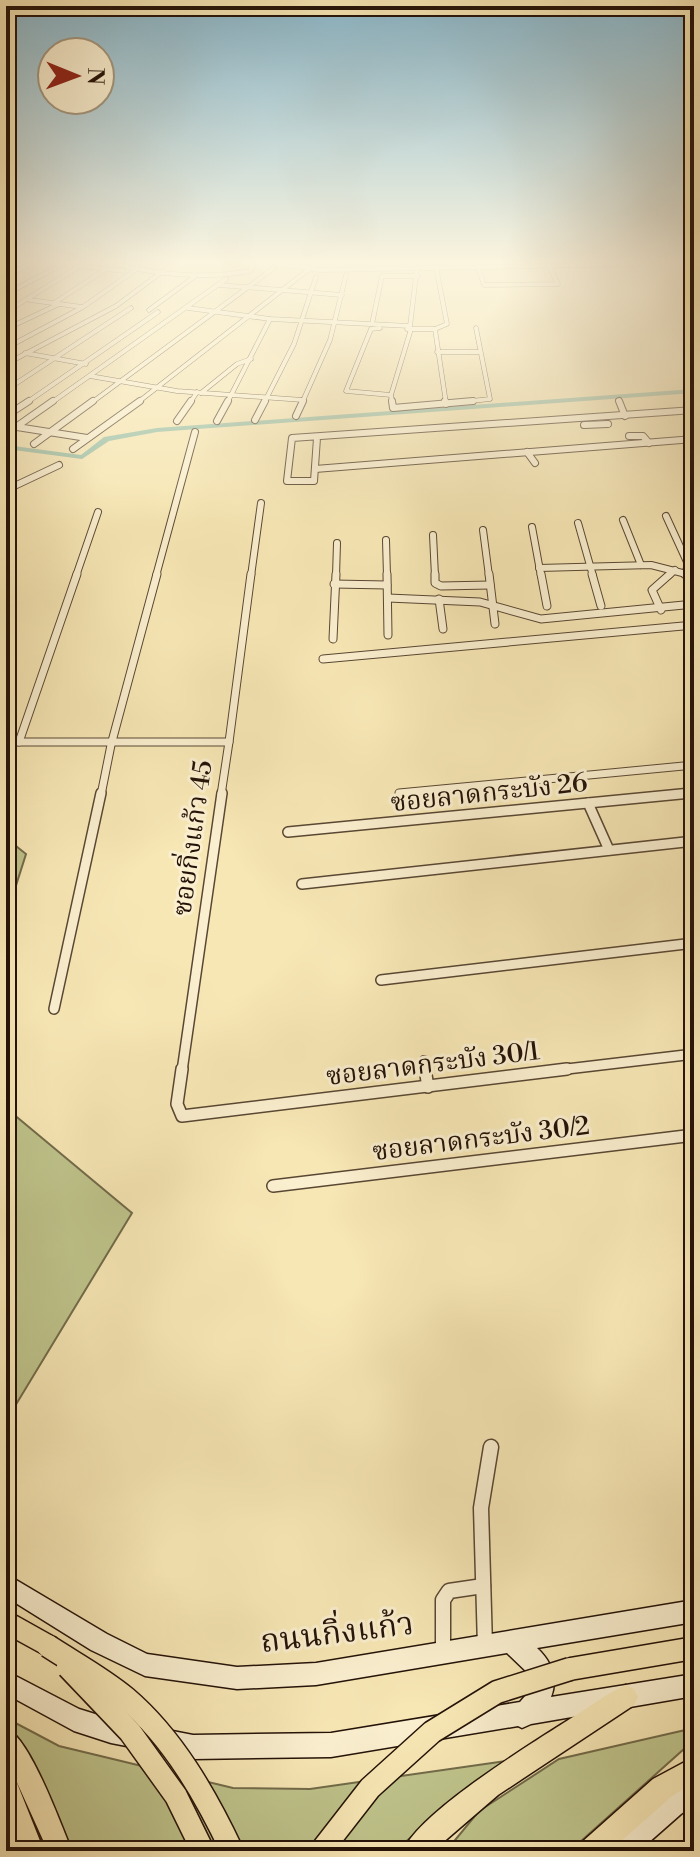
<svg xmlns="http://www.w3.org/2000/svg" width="700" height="1857" font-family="'Libre Bodoni','Noto Serif Thai',serif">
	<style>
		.green { fill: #bfc48c; stroke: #726b4a; stroke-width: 2 }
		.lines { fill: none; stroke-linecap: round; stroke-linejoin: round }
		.canal { fill: #9ec1a8; fill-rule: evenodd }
		.street-far5-casing { stroke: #594733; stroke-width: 5 }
		.street-far4-casing { stroke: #594733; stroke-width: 8 }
		.street-far3-casing { stroke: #594733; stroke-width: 9 }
		.street-far2-casing { stroke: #594733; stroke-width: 12 }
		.street-far1-casing { stroke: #594733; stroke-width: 14 }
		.street-casing { stroke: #594733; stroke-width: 17 }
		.secondary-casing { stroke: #241208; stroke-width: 3 }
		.primary-casing { stroke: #241208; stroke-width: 3 }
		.street-far5 { stroke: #faefcf; stroke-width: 4 }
		.street-far4 { stroke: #faefcf; stroke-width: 6 }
		.street-far3 { stroke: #faefcf; stroke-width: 7 }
		.street-far2 { stroke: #faefcf; stroke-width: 9 }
		.street-far1 { stroke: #faefcf; stroke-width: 11 }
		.street { stroke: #faefcf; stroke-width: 14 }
		.secondary { fill: #faefcf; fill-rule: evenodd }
		.primary { fill: #f7e7b5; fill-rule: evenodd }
		.primary-bridge-casing { stroke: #241208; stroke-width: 25; stroke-linecap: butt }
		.primary-bridge { stroke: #f7e7b5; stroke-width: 22 }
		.labels { text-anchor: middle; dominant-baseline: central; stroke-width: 6; stroke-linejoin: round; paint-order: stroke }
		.street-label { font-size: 26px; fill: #241208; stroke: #faefcf }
		.near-street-label { font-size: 32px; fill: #241208; stroke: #faefcf }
	</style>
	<rect width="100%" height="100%" fill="#f7e7b5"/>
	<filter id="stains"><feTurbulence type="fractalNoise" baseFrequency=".0025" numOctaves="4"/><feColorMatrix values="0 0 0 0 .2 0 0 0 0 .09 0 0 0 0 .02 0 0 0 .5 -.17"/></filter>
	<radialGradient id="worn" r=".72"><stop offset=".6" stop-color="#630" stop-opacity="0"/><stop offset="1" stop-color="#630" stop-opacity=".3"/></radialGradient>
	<g class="green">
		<polygon points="6,838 26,854 6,917"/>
		<polygon points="6,1108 132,1213 6,1421 6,1156 13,1146 6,1140"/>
		<polygon points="6,1718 59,1746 233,1788 310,1789 506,1761 394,1851 44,1851 31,1811 6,1755"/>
		<polygon points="694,1728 694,1740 570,1851 446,1851 479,1811 559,1759"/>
	</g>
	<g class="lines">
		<polygon class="canal" points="694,389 694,393 157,432 109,441 82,459 6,449 6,445 81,455 104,437 157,428"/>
		<g class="street-far5-casing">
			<g id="street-far5">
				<path d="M116 264C158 275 207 279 250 271L254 264"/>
				<polyline points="284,264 320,270 638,264"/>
				<polyline points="479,270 484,285 558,284 550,268"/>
				<polyline points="6,277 29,264"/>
				<polyline points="219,285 342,295"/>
				<polyline points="6,294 63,264"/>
				<polyline points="30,300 82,307"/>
				<polyline points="54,303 106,269"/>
				<polyline points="188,308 270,319 410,326 417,268"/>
				<polyline points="149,310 194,277"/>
				<polyline points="6,312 80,266 124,271"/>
				<polyline points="372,324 382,276 418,276"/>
				<polyline points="380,328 371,329 346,391 391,395"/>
				<polyline points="6,329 59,304"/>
				<polyline points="407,329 435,329 447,324 436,267"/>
				<polyline points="435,329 446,403"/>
				<polyline points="6,348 83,307 138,268"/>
				<polyline points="437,352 480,352"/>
				<polyline points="25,353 86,364"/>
				<polyline points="6,364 116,306 163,271"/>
				<polyline points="90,376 177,391 303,400"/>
				<polyline points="6,390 131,308"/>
				<polyline points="201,393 237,364 251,359"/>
				<polyline points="26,403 158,312"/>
				<polyline points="51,403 226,279"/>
				<polyline points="91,403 274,268"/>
				<polyline points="137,403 308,270"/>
				<polyline points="190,403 197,392"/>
				<polyline points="227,403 270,319"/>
				<polyline points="264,403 294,344 316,277"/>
				<polyline points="302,403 330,340 346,275"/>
				<polyline points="392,403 391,395 411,329"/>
				<polyline points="452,403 490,399 476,328"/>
			</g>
		</g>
		<g class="street-far4-casing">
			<g id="street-far4">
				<polyline points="392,401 393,408 473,401"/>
				<polyline points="445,401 446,404"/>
				<polyline points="619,401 625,416"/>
				<polyline points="6,416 29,401"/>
				<polyline points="296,416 303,401"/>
				<polyline points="255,420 265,401"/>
				<polyline points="177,421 191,401"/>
				<polyline points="217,421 228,401"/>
				<polyline points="584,425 608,424"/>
				<polyline points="17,427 87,438"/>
				<polyline points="6,434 53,401"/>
				<polyline points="629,436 643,436 649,443"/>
				<polyline points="317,438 314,481 287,481 292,438 694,410"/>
				<polyline points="34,444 93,401"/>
				<polyline points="73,449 140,401"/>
				<polyline points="527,452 535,463"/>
				<polyline points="315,469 694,439"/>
				<polyline points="6,490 59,465"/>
				<polyline points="666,516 688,564 685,575"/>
				<polyline points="623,520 641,565"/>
				<polyline points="578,523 593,576"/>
				<polyline points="532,527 541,576"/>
				<polyline points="483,530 489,576"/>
				<polyline points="433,535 435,576"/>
				<polyline points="386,540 387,576"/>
				<polyline points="539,568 651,565 694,576"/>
				<polyline points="76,576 98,512"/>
				<polyline points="156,576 195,432"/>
				<polyline points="251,576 261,503"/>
				<polyline points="336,576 337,543"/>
				<polyline points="668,576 675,570"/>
			</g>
		</g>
		<g class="street-far3-casing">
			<g id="street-far3">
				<polyline points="387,574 388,635"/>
				<polyline points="435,574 435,583 441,586 490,585"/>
				<polyline points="489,574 495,624"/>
				<polyline points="541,574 547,606"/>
				<polyline points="592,574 601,606"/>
				<polyline points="687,574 694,576"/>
				<polyline points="334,584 387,585"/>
				<polyline points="388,598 480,602 541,619 694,604"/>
				<polyline points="439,599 443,629"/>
				<polyline points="661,610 652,590 670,574"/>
				<polyline points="333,639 336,574"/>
				<polyline points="323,659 694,625"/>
				<polyline points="6,742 229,742 221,795"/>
				<polyline points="19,742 77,574"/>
				<polyline points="229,742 251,574"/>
				<polyline points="399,793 694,765"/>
				<polyline points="101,795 111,745 157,574"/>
				<polyline points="670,795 694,793"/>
			</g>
		</g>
		<g class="street-far2-casing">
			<g id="street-far2">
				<polyline points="588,803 609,850"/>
				<polyline points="288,832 691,793"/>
				<polyline points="302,884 694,841"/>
				<polyline points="381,980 694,943"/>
				<polyline points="54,1009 101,793"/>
				<polyline points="424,1061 426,1071"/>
				<polyline points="182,1071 222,793"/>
				<polyline points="550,1071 694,1054"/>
			</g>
		</g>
		<g class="street-far1-casing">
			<g id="street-far1">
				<polyline points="182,1069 177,1104 182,1116 567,1069"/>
				<polyline points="425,1069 428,1087"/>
				<polyline points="273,1186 694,1135"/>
			</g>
		</g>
		<g class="street-casing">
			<g id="street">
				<polyline points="485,1646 481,1508 491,1447"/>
				<polyline points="443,1652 443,1600 449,1591 483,1586"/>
			</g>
		</g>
		<g class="secondary-casing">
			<g id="secondary">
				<path d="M6 1574 107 1634 147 1654 237 1667 316 1663 694 1600V1622L537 1648C552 1662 558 1678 551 1697L694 1674V1696L531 1724 522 1728 518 1726 331 1757 193 1759 111 1743 74 1731 6 1694V1671L79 1709 111 1719 193 1735 331 1733 520 1702 532 1688V1677L507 1653 316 1685 237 1689 145 1676 91 1650 6 1597Z"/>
				<polygon points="694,1779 694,1805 681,1814 639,1851 609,1851 612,1842 663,1796"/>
			</g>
		</g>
		<g class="primary-casing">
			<g id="primary">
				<polygon points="6,1610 56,1638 59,1646 56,1654 48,1657 6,1634"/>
				<polygon points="694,1637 694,1659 570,1680 562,1677 559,1669 562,1661 570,1658"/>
				<path d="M626 1685 634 1689 638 1697 634 1705 498 1795 433 1851H403C419 1812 534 1742 573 1717 590 1707 607 1693 626 1685Z"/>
				<path d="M6 1728C30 1738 61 1825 72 1851H48L15 1778 44 1851H20L6 1816V1773L14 1776 6 1762Z"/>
				<polygon points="694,1757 694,1782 671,1797 610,1851 579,1851 582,1842 653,1779"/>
			</g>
		</g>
		<use href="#street-far5" class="street-far5"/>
		<use href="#street-far4" class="street-far4"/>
		<use href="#street-far3" class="street-far3"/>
		<use href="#street-far2" class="street-far2"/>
		<use href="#street-far1" class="street-far1"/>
		<use href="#street" class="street"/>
		<use href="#secondary" class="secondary"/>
		<use href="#primary" class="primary"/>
		<g class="primary-bridge-casing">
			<g id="primary-bridge">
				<path d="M48 1646C74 1663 102 1678 126 1698 173 1738 206 1796 232 1851"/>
				<polyline points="68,1667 130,1732 176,1796 203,1851"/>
				<polyline points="321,1851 370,1788 432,1732 497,1692 570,1669"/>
			</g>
		</g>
		<use href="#primary-bridge" class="primary-bridge"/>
	</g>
	<linearGradient id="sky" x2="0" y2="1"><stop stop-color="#8ab9ce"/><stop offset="0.5" stop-color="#fbf4de"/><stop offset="1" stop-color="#fbf4de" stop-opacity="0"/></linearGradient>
	<rect width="700" height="524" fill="url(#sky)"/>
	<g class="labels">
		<g class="street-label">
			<text transform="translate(489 793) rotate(-6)">ซอยลาดกระบัง 26</text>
			<text transform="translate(193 838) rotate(-82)">ซอยกิ่งแก้ว 45</text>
			<text transform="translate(433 1064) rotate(-7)">ซอยลาดกระบัง 30/1</text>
			<text transform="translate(481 1139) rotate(-7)">ซอยลาดกระบัง 30/2</text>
		</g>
		<g class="near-street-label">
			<text transform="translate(337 1633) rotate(-7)">ถนนกิ่งแก้ว</text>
		</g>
	</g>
	<rect width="700" height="1857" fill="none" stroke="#f7e7b5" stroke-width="32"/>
	<rect x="8" y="8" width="684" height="1841" fill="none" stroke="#241208" stroke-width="4"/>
	<rect x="16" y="16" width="668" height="1825" fill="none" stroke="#241208" stroke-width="2"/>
	<g transform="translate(76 76) rotate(91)"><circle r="38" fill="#faefcf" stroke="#a4977f" stroke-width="2"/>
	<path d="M0-6L14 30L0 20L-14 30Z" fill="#8f2418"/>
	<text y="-12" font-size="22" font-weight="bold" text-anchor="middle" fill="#241208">N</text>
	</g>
	<rect width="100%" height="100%" filter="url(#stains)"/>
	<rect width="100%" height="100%" fill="url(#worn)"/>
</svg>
